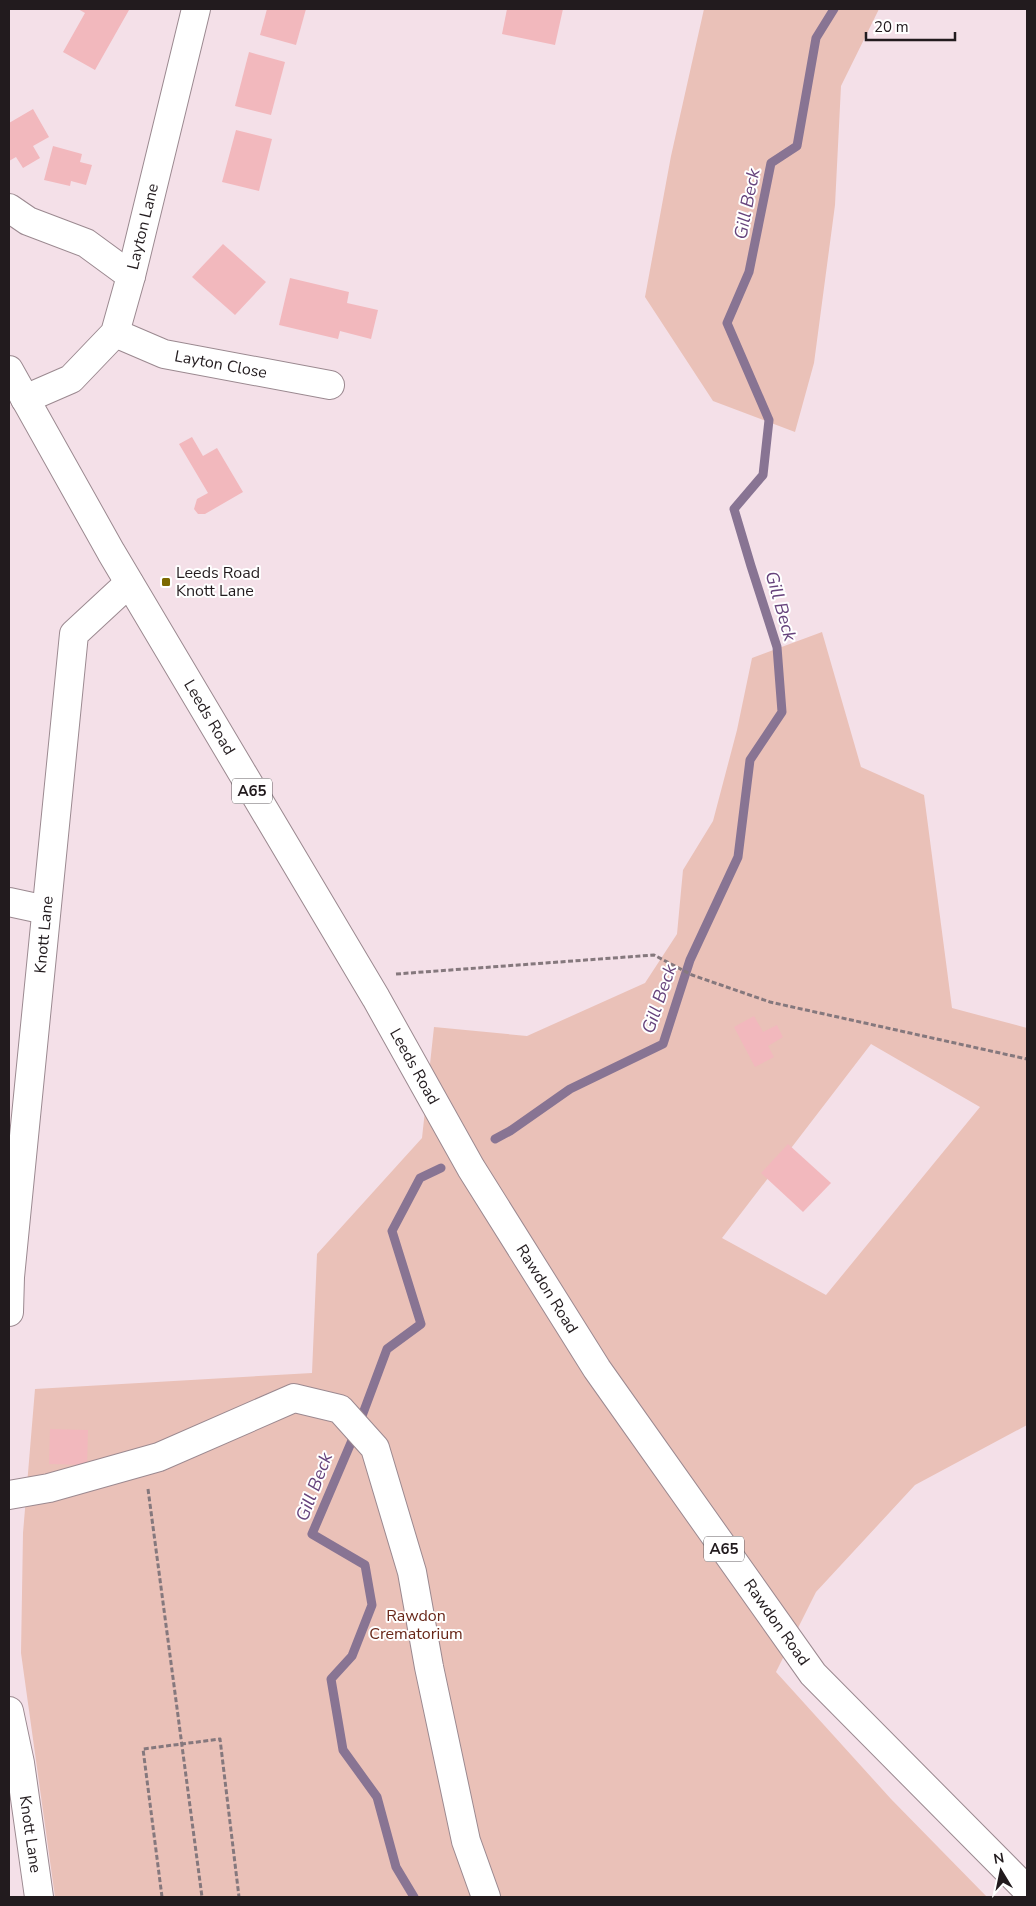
<svg xmlns="http://www.w3.org/2000/svg" width="1036" height="1906" font-family="'Nunito Sans',sans-serif">
	<style>
		.green { fill: #eac1b8; fill-rule: evenodd }
		.lines { fill: none; stroke-linecap: round; stroke-linejoin: round }
		.stream { stroke: #887493; stroke-width: 9 }
		.building { fill: #f2b8bd }
		.minor-casing { stroke: #9b8990; stroke-width: 30 }
		.major-casing { stroke: #9b8990; stroke-width: 30 }
		.path { stroke: #85787d; stroke-width: 3; stroke-dasharray: 5 2.5; stroke-linecap: butt }
		.minor { stroke: #fff; stroke-width: 28 }
		.major { stroke: #fff; stroke-width: 28 }
		.poi-dot { fill: #7c6800; stroke: #fff; stroke-width: 2 }
		.labels { text-anchor: middle; dominant-baseline: central; stroke-width: 4; stroke-linejoin: round; paint-order: stroke }
		.shield { fill: #fff; stroke: #645f62; stroke-width: 1 }
		.shield-label { font-size: 15px; font-weight: bold; fill: #221b1e }
		.street-label { font-size: 16px; fill: #221b1e; stroke: #fff }
		.poi-label { font-size: 16px; fill: #221b1e; stroke: #fff; text-anchor: start }
		.park-label { font-size: 16px; fill: #682719; stroke: #fff }
		.water-label { font-size: 18px; font-style: italic; fill: #66437c; stroke: #fff }
	</style>
	<rect width="100%" height="100%" fill="#f4e0e8"/>
	<g class="green">
		<polygon points="704,9 879,9 841,86 835,205 814,363 795,432 713,401 645,297 671,156"/>
		<path d="M822 632 861 767 924 795 952 1008 1027 1028V1425L915 1485 816 1592 776 1672 891 1799 987 1897H55L21 1653 23 1533 35 1389 312 1373 317 1254 422 1138 434 1027 527 1036 645 983 677 934 683 870 713 821 737 730 752 658ZM871 1044 980 1107 826 1295 722 1238Z"/>
	</g>
	<g class="lines">
		<g class="stream">
			<polyline points="495,1139 510,1131 570,1089 663,1044 690,960 738,857 750,760 782,712 777,647 751,566 734,509 763,475 769,420 727,323 749,272 771,163 797,146 816,38 834,9"/>
			<polyline points="414,1897 396,1867 377,1797 343,1750 331,1679 352,1656 372,1605 365,1565 312,1534 359,1424 387,1349 421,1324 392,1231 420,1178 441,1168"/>
		</g>
	</g>
	<g class="building">
		<polygon points="78,9 126,9 129,10 95,70 63,52 85,13"/>
		<polygon points="267,9 306,9 296,45 260,35"/>
		<polygon points="507,9 563,9 555,45 502,34"/>
		<polygon points="249,52 285,62 271,115 235,106"/>
		<polygon points="33,109 49,137 33,146 40,158 23,168 16,157 9,161 9,123"/>
		<polygon points="236,130 272,139 259,191 222,182"/>
		<polygon points="53,146 82,154 80,162 92,165 86,185 71,181 70,186 44,180"/>
		<polygon points="223,244 266,282 235,315 192,277"/>
		<polygon points="290,278 349,292 347,303 378,310 371,339 340,331 338,339 279,325"/>
		<polygon points="192,437 203,456 217,448 243,492 205,514 198,514 194,509 197,499 208,493 179,444"/>
		<polygon points="754,1016 763,1032 777,1025 783,1037 768,1046 774,1057 755,1067 734,1027"/>
		<polygon points="788,1144 831,1183 803,1212 761,1173"/>
		<polygon points="50,1429 88,1430 87,1465 49,1464"/>
	</g>
	<g class="lines">
		<g class="minor-casing">
			<g id="minor">
				<polyline points="9,208 28,221 86,243 131,276"/>
				<path id="s1" d="M115 333 164 354 330 385"/>
				<path id="s2" d="M25 399 71 379 115 333 131 276 196 9"/>
				<polyline points="9,902 46,910"/>
				<path id="s3" d="M9 1312 10 1277 74 634 129 583"/>
				<polyline points="9,1495 49,1488 159,1457 294,1398 340,1409 375,1448 412,1572 429,1667 466,1841 486,1897"/>
				<path id="s4" d="M9 1711 20 1763 39 1897"/>
			</g>
		</g>
		<g class="major-casing">
			<g id="major">
				<path id="s5" d="M9 370 111 552 376 998 471 1168 597 1369 813 1674 1027 1890"/>
			</g>
		</g>
		<g class="path">
			<polyline points="396,974 654,955 692,975 770,1002 1027,1059"/>
			<polyline points="148,1489 202,1897"/>
			<polyline points="162,1897 143,1749 220,1739 239,1897"/>
		</g>
		<use href="#minor" class="minor"/>
		<use href="#major" class="major"/>
	</g>
	<rect class="poi-dot" x="161" y="577" width="10" height="10" rx="2.5"/>
	<g class="labels">
		<g class="shield">
			<rect x="232" y="778.5" width="40" height="25" rx="4"/>
			<rect x="704" y="1536.5" width="40" height="25" rx="4"/>
		</g>
		<g class="shield-label">
			<text x="252" y="791">A65</text>
			<text x="724" y="1549">A65</text>
		</g>
		<g class="street-label">
			<text stroke="none"><textPath href="#s2" startOffset="224">Layton Lane</textPath></text>
			<text stroke="none"><textPath href="#s1" startOffset="111">Layton Close</textPath></text>
			<text stroke="none"><textPath href="#s5" startOffset="401">Leeds Road</textPath></text>
			<text stroke="none"><textPath href="#s3" startOffset="379">Knott Lane</textPath></text>
			<text stroke="none"><textPath href="#s5" startOffset="806">Leeds Road</textPath></text>
			<text stroke="none"><textPath href="#s5" startOffset="1065">Rawdon Road</textPath></text>
			<text stroke="none"><textPath href="#s5" startOffset="1470">Rawdon Road</textPath></text>
			<text stroke="none"><textPath href="#s4" startOffset="125">Knott Lane</textPath></text>
		</g>
		<g class="poi-label">
			<text x="176" y="573">Leeds Road<tspan x="176" dy="18">Knott Lane</tspan></text>
		</g>
		<g class="park-label">
			<text x="416" y="1616">Rawdon<tspan x="416" dy="18">Crematorium</tspan></text>
		</g>
		<g class="water-label">
			<text transform="translate(747 204) rotate(-79)">Gill Beck</text>
			<text transform="translate(781 606) rotate(74)">Gill Beck</text>
			<text transform="translate(659 999) rotate(-71)">Gill Beck</text>
			<text transform="translate(314 1487) rotate(-69)">Gill Beck</text>
		</g>
	</g>
	<rect width="1036" height="1906" fill="none" stroke="#221b1e" stroke-width="20"/>
	<g transform="translate(1001 1871) rotate(350)" stroke="#ffffff" stroke-width="4" paint-order="stroke">
	<path d="M0-4L9 19L0 12L-9 19Z" fill="#221b1e"/>
	<text y="-8" font-size="14" font-weight="bold" text-anchor="middle" fill="#221b1e">N</text>
	</g>
	<path d="M866 32v8h89v-8" fill="none" stroke="#221b1e" stroke-width="2.5"/>
	<text x="874" y="32" font-size="15" fill="#221b1e" stroke="#ffffff" stroke-width="4" paint-order="stroke">20 m</text>
</svg>
